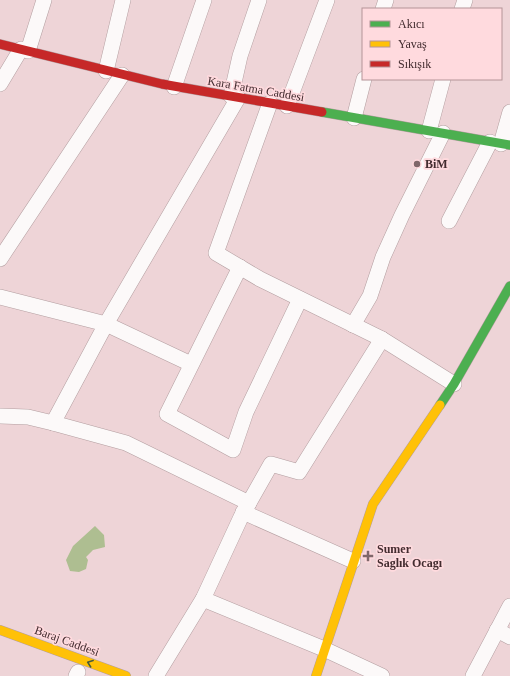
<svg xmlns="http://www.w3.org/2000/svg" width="510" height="676" font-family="'Times New Roman',serif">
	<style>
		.water { fill: #aebe91 }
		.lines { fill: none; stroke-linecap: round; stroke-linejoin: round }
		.street-casing { stroke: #b39ea0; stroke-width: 16 }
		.fast-casing { stroke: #b39ea0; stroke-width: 10 }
		.slow-casing { stroke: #b39ea0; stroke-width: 10 }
		.jam-casing { stroke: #b39ea0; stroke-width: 10 }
		.street { stroke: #fcf9f9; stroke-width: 15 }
		.fast { stroke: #4caf50; stroke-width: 9 }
		.slow { stroke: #ffc107; stroke-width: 9 }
		.jam { stroke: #c62828; stroke-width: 9 }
		.oneway { stroke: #465a3b }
		.poi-dot { fill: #7f676a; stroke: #ffdade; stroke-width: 1.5 }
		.labels { text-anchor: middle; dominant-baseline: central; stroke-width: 3.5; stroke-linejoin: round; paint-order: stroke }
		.street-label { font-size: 12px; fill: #432c2f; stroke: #ffdade }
		.poi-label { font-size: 12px; font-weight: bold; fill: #432c2f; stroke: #ffdade; text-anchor: start }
	</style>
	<rect width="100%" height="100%" fill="#eed4d7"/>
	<polygon class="water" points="95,526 104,535 105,547 93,550 86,557 88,560 86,569 79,572 70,571 66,560 73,546"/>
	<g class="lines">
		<g class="street-casing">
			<g id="street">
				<polyline points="383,9 386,0"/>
				<polyline points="462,9 465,0"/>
				<polyline points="28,51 44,0"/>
				<polyline points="106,71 123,0"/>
				<polyline points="0,84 21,49"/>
				<polyline points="174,87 204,0"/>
				<polyline points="231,96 240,56 259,0"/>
				<polyline points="270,103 216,253 260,279 382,339 454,384"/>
				<polyline points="287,106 327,0"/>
				<polyline points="354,118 364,79"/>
				<polyline points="429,131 443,79"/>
				<polyline points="501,144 510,112"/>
				<polyline points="449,221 490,142"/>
				<polyline points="0,259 122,75"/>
				<polyline points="240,267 167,414 233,450 246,412 300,299"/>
				<polyline points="0,297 106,324 191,364"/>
				<polyline points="353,325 370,296 383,257 402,215 443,133"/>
				<polyline points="0,416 28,417 53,423 126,443 249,503"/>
				<polyline points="53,423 106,324 238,98"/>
				<polyline points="243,512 353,561"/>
				<polyline points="203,599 324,649 382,676"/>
				<polyline points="497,630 510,637"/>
				<polyline points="76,676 78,672"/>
				<polyline points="156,676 203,599 241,517 271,464 299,472 382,339"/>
				<polyline points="473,676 510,606"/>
			</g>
		</g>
		<g class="fast-casing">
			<g id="fast">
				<polyline points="322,112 510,145"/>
				<polyline points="440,405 454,384 510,286"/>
			</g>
		</g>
		<g class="slow-casing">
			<g id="slow">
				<polyline points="0,630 126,676"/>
				<polyline points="316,676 373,504 440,405"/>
			</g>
		</g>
		<g class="jam-casing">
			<polyline id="jam" points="0,44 162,84 322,112"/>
		</g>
		<use href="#street" class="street"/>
		<use href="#fast" class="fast"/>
		<use href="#slow" class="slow"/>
		<use href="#jam" class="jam"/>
	</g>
	<defs><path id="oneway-chevron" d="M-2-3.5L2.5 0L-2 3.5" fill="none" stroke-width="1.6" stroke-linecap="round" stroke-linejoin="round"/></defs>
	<use class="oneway" href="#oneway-chevron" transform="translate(90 663) rotate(-160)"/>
	<g class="poi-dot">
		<circle cx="417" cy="164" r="4"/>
		<path d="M366 550h4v4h4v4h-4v4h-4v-4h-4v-4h4z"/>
	</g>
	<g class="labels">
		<g class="street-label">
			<text transform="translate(256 89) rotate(10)">Kara Fatma Caddesi</text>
			<text transform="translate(67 641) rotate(20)">Baraj Caddesi</text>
		</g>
		<g class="poi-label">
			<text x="425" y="164">BiM</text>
			<text x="377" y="549">Sumer<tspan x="377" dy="14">Saglık Ocagı</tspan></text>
		</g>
	</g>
	<rect x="362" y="8" width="140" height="72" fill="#ffdade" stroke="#b49498"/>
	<rect x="370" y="21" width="20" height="6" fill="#4caf50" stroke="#b49498"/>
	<text x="398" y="28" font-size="12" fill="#432c2f">Akıcı</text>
	<rect x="370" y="41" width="20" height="6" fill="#ffc107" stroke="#b49498"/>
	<text x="398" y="48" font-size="12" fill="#432c2f">Yavaş</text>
	<rect x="370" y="61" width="20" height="6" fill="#c62828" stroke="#b49498"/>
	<text x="398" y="68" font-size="12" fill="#432c2f">Sıkışık</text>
</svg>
